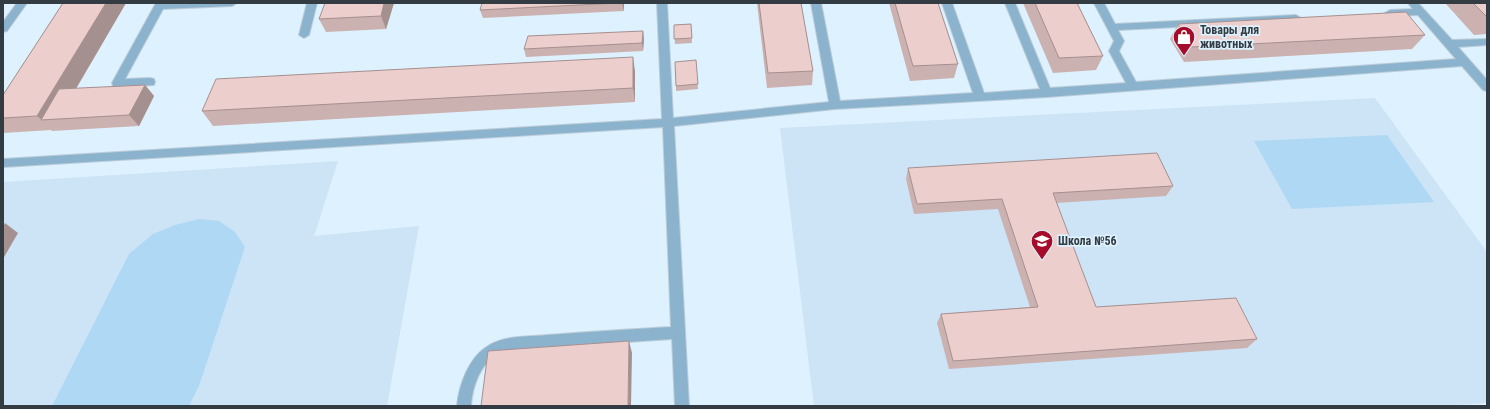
<svg xmlns="http://www.w3.org/2000/svg" width="1490" height="409" font-family="'Roboto Condensed',sans-serif">
	<style>
		.built { fill: #cce4f5 }
		.green { fill: #afd8f4 }
		.lines { fill: none; stroke-linecap: round; stroke-linejoin: round }
		.minor-casing { stroke: #bccdd8; stroke-width: 2 }
		.minor { fill: #8cb3cd; fill-rule: evenodd }
		.wall { fill: #cbb1b0 }
		.shaded-wall { fill: #a59090 }
		.building { fill: #eccecd; stroke: #a59090 }
		.labels { text-anchor: middle; dominant-baseline: central; stroke-width: 3.5; stroke-linejoin: round; paint-order: stroke }
		.poi-label { font-size: 12px; font-weight: bold; fill: #323c42; stroke: #def1fe; text-anchor: start }
	</style>
	<rect width="100%" height="100%" fill="#def1fe"/>
	<g class="built">
		<polygon points="1375,98 1487,252 1487,403 1439,406 814,406 780,128"/>
		<polygon points="338,161 314,236 419,226 387,406 3,406 3,182"/>
	</g>
	<g class="green">
		<polygon points="1387,135 1434,202 1292,209 1254,141"/>
		<polygon points="199,219 219,221 235,232 245,247 199,386 189,406 52,406 129,254 153,234 175,225"/>
	</g>
	<g class="lines">
		<g class="minor-casing">
			<g id="minor">
				<polygon points="17,3 27,3 7,31 3,32 3,22"/>
				<polygon points="156,3 237,3 232,6 163,9 125,79 150,78 154,79 155,82 154,85 117,87 113,86 112,83"/>
				<polygon points="307,3 317,3 309,35 304,38 299,35"/>
				<path d="M657 3H667L673 118 829 102 811 3H821L840 101 973 93 942 3H952L984 93 1040 89 1005 3H1015L1050 88 1126 83 1109 51 1114 41 1094 3H1104L1115 24 1296 15 1301 18 1296 21 1118 30 1124 41 1119 51 1136 82 1456 59 1418 15 1390 16 1385 13 1390 10 1413 9 1408 3H1418L1452 40 1487 39V45L1458 47 1487 80V91L1483 90 1462 66 1047 97 835 109 674 126 689 406H675L672 339 523 349C515 350 507 350 501 353 481 360 472 387 471 406H457C459 385 469 357 488 346 505 335 528 337 547 335 589 332 630 329 671 327L663 127 3 167V159L662 119Z"/>
			</g>
		</g>
		<use href="#minor" class="minor"/>
	</g>
	<g class="wall">
		<polygon points="63,3 126,3 76,89 145,85 154,96 139,126 52,131 51,130 3,133 3,95"/>
		<polygon points="394,3 386,29 326,32 319,19"/>
		<polygon points="482,3 624,3 624,11 483,18 480,10"/>
		<polygon points="757,3 801,3 813,71 812,85 767,88"/>
		<polygon points="889,3 938,3 958,64 954,78 910,81"/>
		<polygon points="1023,3 1077,3 1103,56 1096,70 1053,73"/>
		<polygon points="1447,3 1487,3 1487,34 1474,35 1446,4"/>
		<polygon points="691,24 692,43 675,44 674,25"/>
		<polygon points="1178,24 1425,35 1412,49 1184,62 1170,39"/>
		<polygon points="643,31 644,40 643,51 526,57 524,49"/>
		<polygon points="696,60 698,89 676,91 676,86"/>
		<polygon points="635,71 635,102 213,126 202,111"/>
		<polygon points="908,168 1173,186 1166,196 1056,203 1096,307 1257,339 1247,348 949,369 937,323 941,314 1030,307 998,209 914,214 906,179"/>
	</g>
	<g class="shaded-wall">
		<polygon points="106,3 126,3 58,119 42,120 37,116"/>
		<polygon points="384,3 394,3 386,29 381,16"/>
		<polygon points="622,3 624,3 624,11"/>
		<polygon points="643,31 644,40 643,51 642,43"/>
		<polygon points="633,57 635,71 635,102 633,88"/>
		<polygon points="145,85 154,96 139,126 129,115"/>
		<polygon points="5,223 18,233 3,259 3,227"/>
		<polygon points="629,341 632,353 631,406 628,406"/>
	</g>
	<g class="building">
		<polygon points="63,3 106,3 37,116 3,118 3,95"/>
		<polygon points="325,3 384,3 381,16 319,19"/>
		<polygon points="482,3 618,3 480,10"/>
		<polygon points="759,3 801,3 813,71 768,73"/>
		<polygon points="895,3 938,3 958,64 913,66"/>
		<polygon points="1035,3 1077,3 1103,56 1059,58"/>
		<polygon points="1473,3 1487,3 1487,17"/>
		<polygon points="1406,12 1425,35 1192,47 1178,24"/>
		<polygon points="691,24 692,38 674,39 674,25"/>
		<polygon points="643,31 642,43 524,49 528,36"/>
		<polygon points="633,57 633,88 202,111 216,79"/>
		<polygon points="696,60 698,84 676,86 675,62"/>
		<polygon points="145,85 129,115 41,120 59,89"/>
		<polygon points="1157,153 1173,186 1053,193 1096,307 1236,298 1257,339 953,361 941,314 1038,307 1002,199 917,204 908,168"/>
		<polygon points="629,341 628,406 481,406 488,351"/>
	</g>
	<defs>
		<g id="shop-pin" transform="scale(1.15)"><path d="M0 17L-7.5 6A9.5 9.5 0 1 1 7.5 6Z" fill="#a60b29" stroke="#def1fe"/><path d="M-5-2.5h2.3a2.7 3.5 0 0 1 5.4 0H5L5.5 6h-11ZM-1.5-2.5h3a1.5 2.3 0 0 0-3 0Z" fill="#fff"/></g>
		<g id="school-pin" transform="scale(1.15)"><path d="M0 17L-7.5 6A9.5 9.5 0 1 1 7.5 6Z" fill="#a60b29" stroke="#def1fe"/><path d="M0-5L7-2L0 1L-7-2ZM-4 1L0 2.5L4 1V4Q0 6-4 4Z" fill="#fff"/></g>
	</defs>
	<g fill-rule="evenodd">
		<use href="#shop-pin" x="1184" y="37"/>
		<use href="#school-pin" x="1042" y="241"/>
	</g>
	<g class="labels">
		<g class="poi-label">
			<text x="1200" y="30">Товары для<tspan x="1200" dy="14">животных</tspan></text>
			<text x="1058" y="241">Школа №56</text>
		</g>
	</g>
	<rect width="1490" height="409" fill="none" stroke="#323c42" stroke-width="8"/>
</svg>
